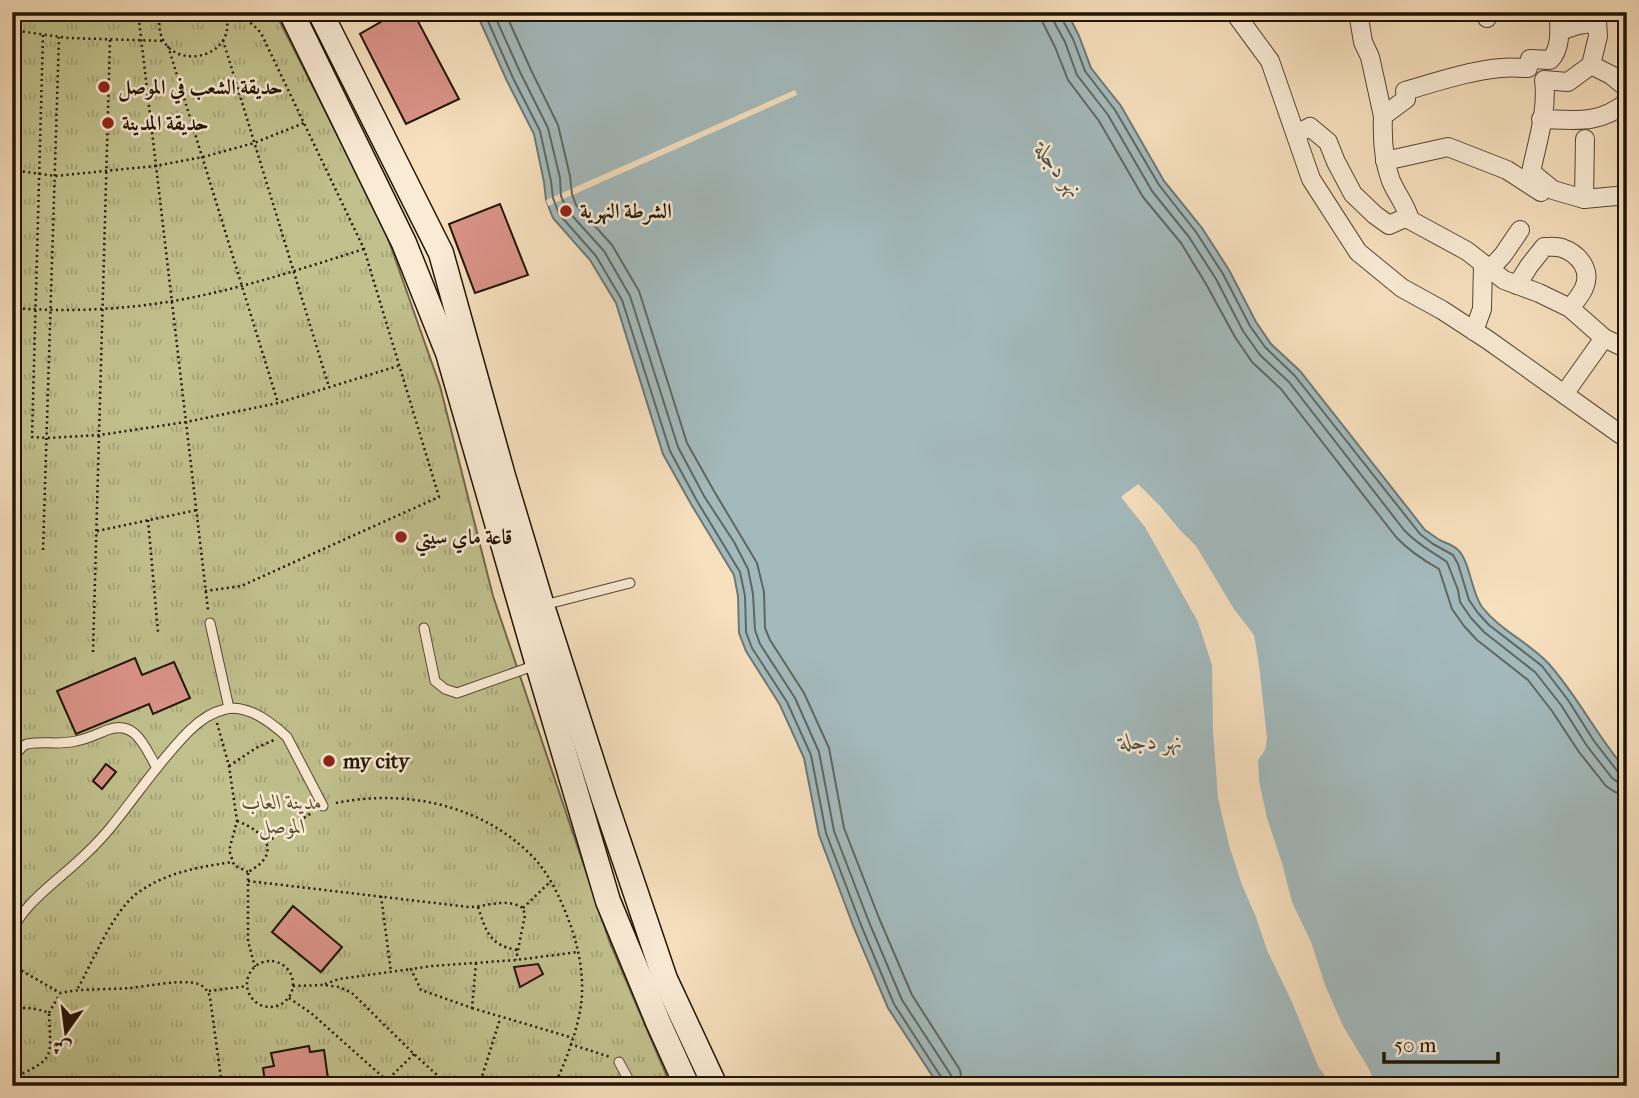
<svg xmlns="http://www.w3.org/2000/svg" width="1639" height="1098" font-family="'IM FELL French Canon',Amiri,serif">
	<style>
		.park { fill: url(#park-tufts); stroke: #706a49; stroke-width: 2 }
		.water { fill: #a3babd; stroke: #6e7873; stroke-width: 2 }
		.pier { fill: #f7e0be }
		.lines { fill: none; stroke-linecap: round; stroke-linejoin: round }
		.shore { stroke: #616760; stroke-width: 2 }
		.building { fill: #da9388; stroke: #1f1404; stroke-width: 2 }
		.lane-casing { stroke: #554732; stroke-width: 11 }
		.street-casing { stroke: #554732; stroke-width: 20 }
		.secondary-casing { stroke: #1f1404; stroke-width: 27 }
		.path { stroke: #1f1404; stroke-width: 2.5; stroke-dasharray: 2 3.5; stroke-linecap: butt }
		.lane { stroke: #faebd5; stroke-width: 9 }
		.street { stroke: #faebd5; stroke-width: 18 }
		.secondary { stroke: #faebd5; stroke-width: 24 }
		.poi-dot { fill: #8f2418; stroke: #faebd5; stroke-width: 2.5 }
		.labels { text-anchor: middle; dominant-baseline: central; stroke-width: 5; stroke-linejoin: round; paint-order: stroke }
		.poi-label { font-size: 21px; font-weight: bold; fill: #1f1404; stroke: #faebd5; text-anchor: start }
		.park-label { font-size: 21px; font-style: italic; fill: #585134; stroke: #faebd5 }
		.water-label { font-size: 23px; font-style: italic; fill: #4d4e45; stroke: #faebd5 }
	</style>
	<defs>
		<pattern id="park-tufts" width="24" height="20" patternUnits="userSpaceOnUse" patternTransform="scale(1.75)"><rect width="24" height="20" fill="#c1c18e"/><path d="M3 7l-1-3M5 7V3M7 7l1-3M15 17l-1-3M17 17v-4M19 17l1-3" fill="none" stroke="#a5a579"/></pattern>
	</defs>
	<rect width="100%" height="100%" fill="#f7e0be"/>
	<filter id="stains"><feTurbulence type="fractalNoise" baseFrequency=".00286" numOctaves="4"/><feColorMatrix values="0 0 0 0 .2 0 0 0 0 .09 0 0 0 0 .02 0 0 0 .5 -.17"/></filter>
	<radialGradient id="worn" r=".72"><stop offset=".6" stop-color="#630" stop-opacity="0"/><stop offset="1" stop-color="#630" stop-opacity=".3"/></radialGradient>
	<polygon class="park" points="12,12 275,12 384,227 440,386 493,596 610,943 671,1086 12,1086"/>
	<path class="water" d="M476 12H1067L1079 36 1091 68 1121 106 1164 181 1202 228 1229 270 1256 322 1271 344 1300 371 1425 530C1429 533 1434 536 1438 539 1444 543 1452 544 1457 549 1470 560 1471 592 1482 607 1500 630 1528 642 1548 663 1578 696 1597 737 1627 771V1086H939L888 1008 854 928 819 835 804 758 780 705 746 651 739 633 738 596 734 575 691 504 663 454 616 303 590 260 553 218 546 200 544 182 534 134 507 81Z"/>
	<g class="pier">
		<polygon points="795,90 797,95 548,206 546,200"/>
		<polygon points="1138,484 1160,506 1179,529 1196,546 1234,609 1254,635 1259,665 1267,738 1265,750 1258,760 1259,781 1267,818 1282,863 1292,902 1311,942 1325,985 1343,1026 1369,1069 1376,1086 1332,1086 1318,1066 1292,1002 1267,950 1256,917 1242,885 1229,845 1218,798 1213,731 1212,665 1198,622 1145,527 1121,497"/>
	</g>
	<g class="lines">
		<g class="shore">
			<polyline points="484,12 513,78 540,131 551,181 553,198 559,214 596,256 622,300 670,451 697,501 740,572 745,596 746,632 752,648 787,702 811,755 826,833 861,925 894,1004 943,1080 944,1086"/>
			<polyline points="493,12 521,74 548,128 560,178 561,196 567,210 604,251 630,296 678,447 704,496 734,542 748,569 753,594 755,630 760,644 795,698 819,752 834,831 869,922 902,1000 951,1075 953,1086"/>
			<polyline points="505,12 531,70 558,125 570,176 572,194 576,205 612,245 639,291 687,443 714,491 757,563 764,592 765,628 770,640 804,693 829,748 844,828 879,918 912,995 960,1070 963,1086"/>
			<path d="M1042 12 1043 23 1055 47 1068 80 1099 121 1143 197 1181 243 1206 284 1235 337 1252 362 1281 389 1396 537C1409 551 1423 560 1439 569L1452 609 1464 626 1477 640 1528 680 1552 711 1579 752 1606 786 1615 792 1627 794"/>
			<path d="M1052 12 1053 20 1065 42 1077 75 1108 115 1152 191 1189 237 1216 279 1243 331 1260 355 1289 382 1404 530C1419 546 1430 550 1447 562L1458 590 1460 602 1471 618 1484 632 1535 672 1561 705 1587 746 1612 778 1619 783 1627 784"/>
			<polyline points="1061,12 1061,17 1073,39 1085,71 1115,110 1159,185 1196,232 1223,274 1250,326 1265,347 1295,376 1420,534 1433,544 1453,555 1458,564 1469,600 1478,613 1489,625 1542,666 1568,700 1594,741 1618,772 1622,774 1627,775"/>
		</g>
	</g>
	<g class="building">
		<polygon points="398,12 413,12 459,99 406,124 360,34"/>
		<polygon points="500,204 528,275 475,293 449,224"/>
		<polygon points="135,658 142,675 174,662 190,698 153,714 149,704 76,734 57,691"/>
		<polygon points="106,764 116,772 102,789 93,781"/>
		<polygon points="293,906 342,947 321,972 272,932"/>
		<polygon points="538,964 543,974 520,987 514,967"/>
		<polygon points="309,1046 310,1052 324,1050 329,1086 272,1086 271,1081 265,1082 263,1068 274,1066 271,1053"/>
	</g>
	<g class="lines">
		<g class="lane-casing">
			<g id="lane">
				<polyline points="544,605 630,583"/>
				<polyline points="210,623 229,708"/>
				<polyline points="424,628 435,681 445,689 457,693 536,665"/>
				<path d="M12 758 23 746 27 744C43 741 59 745 76 741 87 739 97 734 107 730 136 719 145 748 157 768"/>
				<path d="M12 932C19 913 38 896 53 883 73 866 94 848 111 827 137 795 160 760 189 731 199 721 212 712 226 709 247 704 272 723 287 737L323 806"/>
				<polyline points="619,1062 632,1086"/>
			</g>
		</g>
		<g class="street-casing">
			<g id="street">
				<polyline points="1234,12 1270,61 1311,179 1358,252 1402,288 1442,310 1488,340 1627,439"/>
				<polyline points="1358,12 1363,42 1370,57 1383,116"/>
				<polyline points="1487,18 1490,12"/>
				<path d="M1560 31 1578 25 1597 22 1598 36 1591 65 1568 82 1544 80C1548 110 1537 143 1531 172L1553 190 1584 199 1627 195"/>
				<polyline points="1591,65 1611,75 1627,88"/>
				<path d="M1541 119C1576 120 1598 125 1627 102"/>
				<polyline points="1296,134 1310,127 1328,142 1336,162 1353,194 1375,215 1389,225 1405,218 1410,220 1467,251 1504,280 1539,293 1570,308 1604,338 1627,349"/>
				<polyline points="1385,161 1448,147 1507,170 1541,192"/>
				<polyline points="1584,199 1585,139"/>
				<path d="M1410 220C1406 205 1397 195 1391 181 1383 160 1382 138 1383 116L1406 99 1405 91C1436 82 1468 71 1501 68 1510 67 1519 68 1528 68L1530 59 1550 60C1562 48 1559 28 1559 12"/>
				<polyline points="1490,269 1503,255 1520,230"/>
				<path d="M1517 285 1529 266 1544 247C1550 247 1556 246 1562 248 1579 254 1592 270 1584 288 1581 295 1575 302 1570 308"/>
				<polyline points="1474,331 1482,309 1483,264"/>
				<polyline points="1565,395 1567,390 1604,338"/>
			</g>
		</g>
		<g class="secondary-casing">
			<g id="secondary">
				<polyline points="291,12 404,243 448,353 538,665 608,901 658,1022 687,1086"/>
				<polyline points="320,12 441,253 503,476 542,606 604,799 665,979 715,1086"/>
			</g>
		</g>
		<g class="path">
			<polyline points="138,12 208,610"/>
			<path d="M160 12C149 77 243 65 225 12"/>
			<polyline points="12,30 68,38 164,41"/>
			<polyline points="43,35 32,437 47,438 100,435 186,422 278,403 398,366"/>
			<polyline points="223,40 329,387"/>
			<polyline points="168,46 278,403"/>
			<polyline points="12,170 55,176 155,166 203,157 254,143 304,123"/>
			<path d="M12 308C65 312 121 310 173 301 238 290 301 269 364 249"/>
			<polyline points="148,520 158,632"/>
			<polyline points="97,531 197,510"/>
			<polyline points="43,550 59,37"/>
			<path d="M205 591 241 586 439 497 364 249 261 33C251 22 241 13 227 18"/>
			<polyline points="93,652 110,39"/>
			<polyline points="217,723 229,766 237,821 230,847 230,853 234,865 248,872"/>
			<polyline points="229,766 256,748 274,740"/>
			<path d="M336 803C403 789 479 804 529 853 547 870 558 893 567 916 578 943 585 976 581 1005 577 1032 566 1061 554 1086"/>
			<path d="M237 821C266 832 283 853 248 872"/>
			<polyline points="267,842 313,812"/>
			<polyline points="248,873 248,941 255,967"/>
			<path d="M248 881 469 907C487 907 505 897 523 908L525 915 516 960"/>
			<polyline points="381,896 391,972"/>
			<path d="M478 907C486 931 489 945 517 950"/>
			<polyline points="523,908 551,881"/>
			<circle cx="270" cy="984" r="23"/>
			<polyline points="476,963 472,1008 421,990 411,969 432,966 516,960 578,952"/>
			<path d="M12 965 60 993C83 988 106 990 130 988 149 986 176 980 195 983 203 985 207 989 210 997L222 1086"/>
			<polyline points="325,984 339,979 411,969"/>
			<polyline points="293,986 323,985 339,987 352,993 414,1054 449,1086"/>
			<path d="M78 988C93 961 112 914 135 895 163 873 198 867 233 862"/>
			<polyline points="209,991 247,986"/>
			<polyline points="289,998 311,1013 393,1086"/>
			<polyline points="472,1008 573,1038"/>
			<path d="M12 1009C26 1007 36 1008 49 1013 51 1062 55 1057 12 1079L16 1086"/>
			<polyline points="49,1013 59,995"/>
			<polyline points="570,1044 610,1057"/>
			<polyline points="381,1086 414,1054"/>
			<polyline points="479,1086 500,1019"/>
		</g>
		<use href="#lane" class="lane"/>
		<use href="#street" class="street"/>
		<use href="#secondary" class="secondary"/>
	</g>
	<g class="poi-dot">
		<circle cx="104" cy="87" r="7"/>
		<circle cx="108" cy="123" r="7"/>
		<circle cx="566" cy="211" r="7"/>
		<circle cx="401" cy="537" r="7"/>
		<circle cx="329" cy="761" r="7"/>
	</g>
	<g class="labels">
		<g class="poi-label">
			<text x="118" y="87">حديقة الشعب في الموصل</text>
			<text x="122" y="123">حديقة المدينة</text>
			<text x="580" y="211">الشرطة النهرية</text>
			<text x="415" y="537">قاعة ماي سيتي</text>
			<text x="343" y="761">my city</text>
		</g>
		<g class="park-label">
			<text x="282" y="802">مدينة العاب<tspan x="282" dy="24">الموصل</tspan></text>
		</g>
		<g class="water-label">
			<text transform="translate(1059 170) rotate(52)">نهر دجلة</text>
			<text x="1151" y="741">نهر دجلة</text>
		</g>
	</g>
	<rect width="1639" height="1098" fill="none" stroke="#f7e0be" stroke-width="42"/>
	<rect x="14" y="14" width="1611" height="1070" fill="none" stroke="#1f1404" stroke-width="3.5"/>
	<rect x="21" y="21" width="1597" height="1056" fill="none" stroke="#1f1404" stroke-width="2"/>
	<g transform="translate(66 1032) rotate(194)" stroke="#faebd5" stroke-width="5" paint-order="stroke">
	<path d="M0-5L12 26L0 18L-12 26Z" fill="#1f1404"/>
	<text y="-10" font-size="19" font-weight="bold" text-anchor="middle" fill="#1f1404">ش</text>
	</g>
	<path d="M1384 1052v10h114v-10" fill="none" stroke="#1f1404" stroke-width="3.5"/>
	<text x="1394" y="1052" font-size="21" fill="#1f1404" stroke="#faebd5" stroke-width="5" paint-order="stroke">50 m</text>
	<rect width="100%" height="100%" filter="url(#stains)"/>
	<rect width="100%" height="100%" fill="url(#worn)"/>
</svg>
